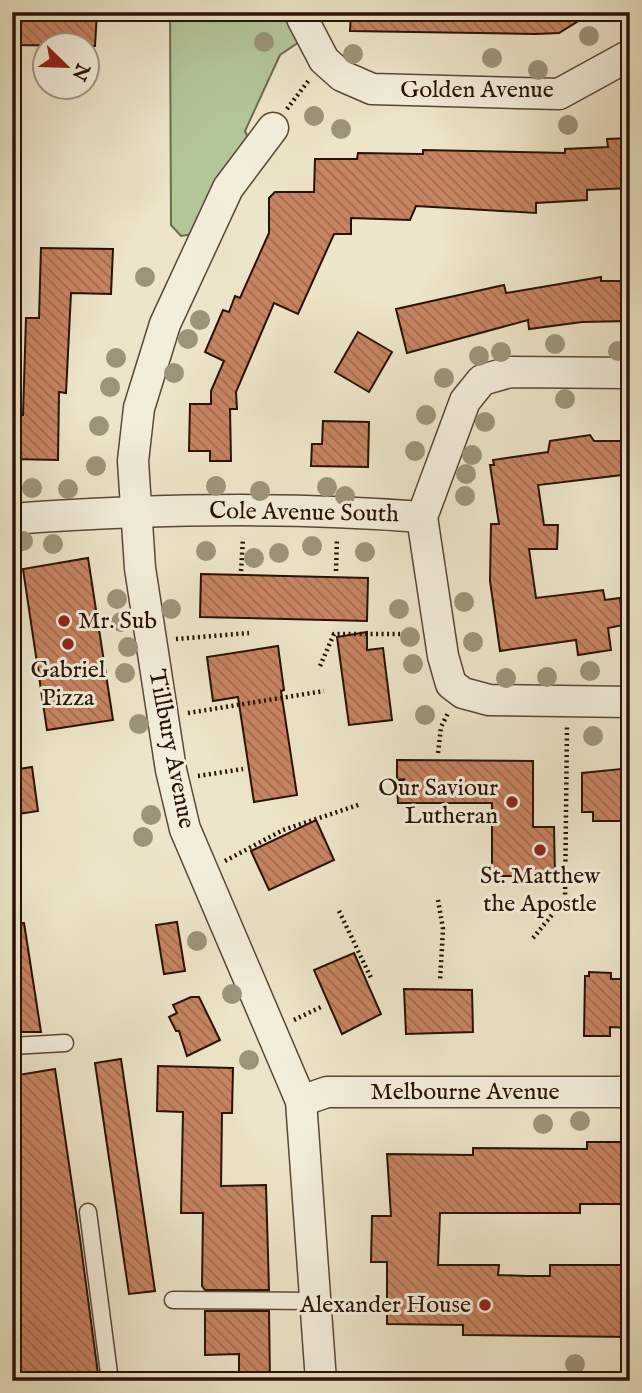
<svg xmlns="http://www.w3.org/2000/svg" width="642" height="1393" font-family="'IM FELL English',serif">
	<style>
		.green { fill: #b3c69a; stroke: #6e6c50; stroke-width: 2 }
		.building { fill: url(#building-back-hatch); stroke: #281206; stroke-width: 2 }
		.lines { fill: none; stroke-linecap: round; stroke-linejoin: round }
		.service-casing { stroke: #594737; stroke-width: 19 }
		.minor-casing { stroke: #594737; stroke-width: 33 }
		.path { stroke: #281206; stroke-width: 4.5; stroke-dasharray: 2 3.5; stroke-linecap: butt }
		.service { stroke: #f3eedc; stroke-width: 16 }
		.minor { stroke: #f3eedc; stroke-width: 30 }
		.tree { fill: #9c947a }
		.poi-dot { fill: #8f2418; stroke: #f3eedc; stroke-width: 2.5 }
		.labels { text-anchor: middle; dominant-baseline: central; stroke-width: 6; stroke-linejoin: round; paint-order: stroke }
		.street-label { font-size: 24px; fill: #281206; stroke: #f3eedc }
		.poi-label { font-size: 24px; fill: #281206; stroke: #f3eedc }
	</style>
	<defs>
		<pattern id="building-back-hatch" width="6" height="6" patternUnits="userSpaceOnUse" patternTransform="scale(1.75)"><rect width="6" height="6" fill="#c78462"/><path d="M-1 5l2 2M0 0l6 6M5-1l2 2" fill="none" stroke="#a26b4f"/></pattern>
	</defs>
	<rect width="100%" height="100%" fill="#ede5c9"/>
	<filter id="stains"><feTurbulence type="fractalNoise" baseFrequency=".00286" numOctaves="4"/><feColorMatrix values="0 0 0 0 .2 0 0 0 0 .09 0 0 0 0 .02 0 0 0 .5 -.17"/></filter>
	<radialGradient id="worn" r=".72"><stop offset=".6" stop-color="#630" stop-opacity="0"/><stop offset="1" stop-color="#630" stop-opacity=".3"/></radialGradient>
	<polygon class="green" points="170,12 298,12 311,34 280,55 245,131 255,152 206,232 181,236 171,225"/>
	<g class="building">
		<polygon points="12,12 97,12 95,46 12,45"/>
		<polygon points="351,12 593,12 559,33 535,34 350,31"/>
		<polygon points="630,138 630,188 587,190 587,200 536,203 536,213 416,206 410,220 351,218 351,234 334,234 298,314 274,303 236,392 237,409 230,409 231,461 210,461 210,451 189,451 190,404 211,404 211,391 224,361 205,352 223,310 229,312 235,296 240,298 269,233 269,198 275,192 314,192 315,159 357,159 358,153 423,154 423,150 565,153 565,149 608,147 607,139"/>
		<polygon points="41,248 113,249 111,294 71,293 66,393 59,392 58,460 12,459 12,415 23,415 26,318 39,318"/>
		<polygon points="601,277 601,281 630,281 630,321 582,322 529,329 528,320 407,353 396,309 504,285 506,293"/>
		<polygon points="358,332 392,352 369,392 335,372"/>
		<polygon points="323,421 369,422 368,467 311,466 312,444 322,444"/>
		<polygon points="590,435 594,441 630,441 630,474 538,485 544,525 558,525 557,549 529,549 536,598 603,590 605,600 620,598 623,625 608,628 611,650 578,655 576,640 500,651 490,581 491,524 499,524 490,465 494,465 493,460 548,452 550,441"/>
		<polygon points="88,558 113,720 47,730 23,569"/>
		<polygon points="201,574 368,578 367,621 200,617"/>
		<polygon points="367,632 367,650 383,648 392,720 349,725 337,637"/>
		<polygon points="278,646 284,690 281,691 297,795 254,802 238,697 213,701 207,657"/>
		<polygon points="397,760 533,761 533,827 554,827 555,876 492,876 492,803 398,803 397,783 405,779 397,780"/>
		<polygon points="32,767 38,811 12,815 12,770"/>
		<polygon points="621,769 621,773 630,772 630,812 624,812 625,821 593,821 593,812 582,812 582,773"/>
		<polygon points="316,820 334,860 269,890 251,851"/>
		<polygon points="177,922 185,971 164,974 156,925"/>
		<polygon points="24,923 41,1032 12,1032 12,924"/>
		<polygon points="354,953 381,1014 342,1034 314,970"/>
		<polygon points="589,972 611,973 611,979 630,979 630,1028 610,1027 610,1036 584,1036 585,976 589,976"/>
		<polygon points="404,989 472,990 473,1032 406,1034"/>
		<polygon points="191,997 199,997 220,1040 187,1056 179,1031 176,1031 169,1017 177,1013 173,1005"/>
		<polygon points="121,1059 155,1291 129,1294 95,1063"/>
		<polygon points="158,1066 233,1068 232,1113 222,1113 221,1186 266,1185 269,1290 205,1290 202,1286 203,1213 181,1213 183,1112 157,1111"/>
		<polygon points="55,1069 80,1239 99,1381 23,1381 14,1325 12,1076"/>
		<polygon points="587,1142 630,1142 630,1204 580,1204 580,1213 440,1213 438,1265 499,1265 498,1275 527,1276 550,1276 550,1265 630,1265 630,1337 463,1335 463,1325 387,1324 387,1262 371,1262 372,1216 391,1216 387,1154 473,1155 473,1148 587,1149"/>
		<polygon points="205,1311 269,1311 270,1381 239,1381 239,1354 205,1355"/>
	</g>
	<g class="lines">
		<g class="service-casing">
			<g id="service">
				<polyline points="12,1046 65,1043"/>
				<polyline points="88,1212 110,1381"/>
				<polyline points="173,1300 315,1301"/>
			</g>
		</g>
		<g class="minor-casing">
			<g id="minor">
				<polyline points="304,12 302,18 324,60 342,76 372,89 559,94 630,55"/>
				<polyline points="273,128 228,188 165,324 139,408 133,461 140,568 171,770 185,829 301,1101 321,1381"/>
				<polyline points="630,373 510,372 482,380 465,401 422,517 443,656 451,684 463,693 489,700 630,702"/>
				<path d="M12 519C148 509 286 506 422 517"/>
				<polyline points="301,1101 327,1092 630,1092"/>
			</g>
		</g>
		<g class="path">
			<polyline points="287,109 309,80"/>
			<polyline points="241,571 243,538"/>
			<polyline points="336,571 337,538"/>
			<polyline points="176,639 249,633"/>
			<polyline points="320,666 334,634 415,634"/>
			<polyline points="188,713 324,691"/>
			<polyline points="438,753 441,727 448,713"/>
			<polyline points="198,776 243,769"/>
			<polyline points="225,861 283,830 361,804"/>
			<polyline points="438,900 443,929 440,981"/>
			<polyline points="339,911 372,980"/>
			<polyline points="533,938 565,899 567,727"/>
			<polyline points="294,1020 321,1007"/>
		</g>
		<use href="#service" class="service"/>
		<use href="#minor" class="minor"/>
	</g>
	<g class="tree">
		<circle cx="589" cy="36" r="10"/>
		<circle cx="264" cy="42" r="10"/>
		<circle cx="353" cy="54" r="10"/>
		<circle cx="492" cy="58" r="10"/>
		<circle cx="538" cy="70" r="10"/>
		<circle cx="314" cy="116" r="10"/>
		<circle cx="568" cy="125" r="10"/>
		<circle cx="341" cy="129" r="10"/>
		<circle cx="145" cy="277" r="10"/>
		<circle cx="200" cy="320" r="10"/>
		<circle cx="188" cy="339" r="10"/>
		<circle cx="555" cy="344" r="10"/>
		<circle cx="618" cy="351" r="10"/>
		<circle cx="501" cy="352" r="10"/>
		<circle cx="479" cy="356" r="10"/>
		<circle cx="116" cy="358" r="10"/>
		<circle cx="174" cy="373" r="10"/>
		<circle cx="444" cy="378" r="10"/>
		<circle cx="110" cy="387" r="10"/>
		<circle cx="565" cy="399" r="10"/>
		<circle cx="426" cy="415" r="10"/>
		<circle cx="485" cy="422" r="10"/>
		<circle cx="99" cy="426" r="10"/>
		<circle cx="415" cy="451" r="10"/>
		<circle cx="472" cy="455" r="10"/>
		<circle cx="96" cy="466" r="10"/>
		<circle cx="466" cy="474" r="10"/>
		<circle cx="216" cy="486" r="10"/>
		<circle cx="327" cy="487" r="10"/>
		<circle cx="32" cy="488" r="10"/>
		<circle cx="68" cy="489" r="10"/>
		<circle cx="260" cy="491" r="10"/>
		<circle cx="345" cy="496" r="10"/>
		<circle cx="465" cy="496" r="10"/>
		<circle cx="23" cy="541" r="10"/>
		<circle cx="53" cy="544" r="10"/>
		<circle cx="312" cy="546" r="10"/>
		<circle cx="206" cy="551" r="10"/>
		<circle cx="365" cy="552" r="10"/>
		<circle cx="279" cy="553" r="10"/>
		<circle cx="254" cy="558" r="10"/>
		<circle cx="117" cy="599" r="10"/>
		<circle cx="464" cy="602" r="10"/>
		<circle cx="171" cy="609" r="10"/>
		<circle cx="399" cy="609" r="10"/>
		<circle cx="121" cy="622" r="10"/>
		<circle cx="410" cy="637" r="10"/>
		<circle cx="473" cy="642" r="10"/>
		<circle cx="128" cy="647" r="10"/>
		<circle cx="413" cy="664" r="10"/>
		<circle cx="590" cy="671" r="10"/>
		<circle cx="125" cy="673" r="10"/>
		<circle cx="547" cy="677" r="10"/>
		<circle cx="506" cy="678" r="10"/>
		<circle cx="425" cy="715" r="10"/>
		<circle cx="139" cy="724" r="10"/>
		<circle cx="593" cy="736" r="10"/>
		<circle cx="151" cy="815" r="10"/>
		<circle cx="143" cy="837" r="10"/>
		<circle cx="197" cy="941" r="10"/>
		<circle cx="232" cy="994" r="10"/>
		<circle cx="249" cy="1060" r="10"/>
		<circle cx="580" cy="1121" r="10"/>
		<circle cx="543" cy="1124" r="10"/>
		<circle cx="575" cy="1364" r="10"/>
	</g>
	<g class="poi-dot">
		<circle cx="64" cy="621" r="7"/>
		<circle cx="68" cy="644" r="7"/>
		<circle cx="512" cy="802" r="7"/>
		<circle cx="540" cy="850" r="7"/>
		<circle cx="485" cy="1305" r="7"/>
	</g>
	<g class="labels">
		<g class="street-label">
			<text x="477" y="90">Golden Avenue</text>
			<text transform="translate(304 513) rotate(1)">Cole Avenue South</text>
			<text transform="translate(171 749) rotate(79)">Tillbury Avenue</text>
			<text x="465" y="1092">Melbourne Avenue</text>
		</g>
		<g class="poi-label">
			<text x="78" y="621" text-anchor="start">Mr. Sub</text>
			<text x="68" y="670">Gabriel<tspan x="68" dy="28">Pizza</tspan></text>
			<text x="498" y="788" text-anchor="end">Our Saviour<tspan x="498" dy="28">Lutheran</tspan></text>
			<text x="540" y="876">St. Matthew<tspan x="540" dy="28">the Apostle</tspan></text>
			<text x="471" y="1305" text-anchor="end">Alexander House</text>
		</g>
	</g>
	<rect width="642" height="1393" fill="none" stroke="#ede5c9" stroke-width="42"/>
	<rect x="14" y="14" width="614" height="1365" fill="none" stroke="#281206" stroke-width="3.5"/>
	<rect x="21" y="21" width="600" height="1351" fill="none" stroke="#281206" stroke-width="2"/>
	<g transform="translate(66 66) rotate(113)"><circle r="33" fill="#f3eedc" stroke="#a29686" stroke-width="2"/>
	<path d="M0-5L12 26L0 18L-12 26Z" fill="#8f2418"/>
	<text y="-10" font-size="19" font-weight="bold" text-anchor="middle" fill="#281206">N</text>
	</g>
	<rect width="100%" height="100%" filter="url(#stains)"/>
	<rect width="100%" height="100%" fill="url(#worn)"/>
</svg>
